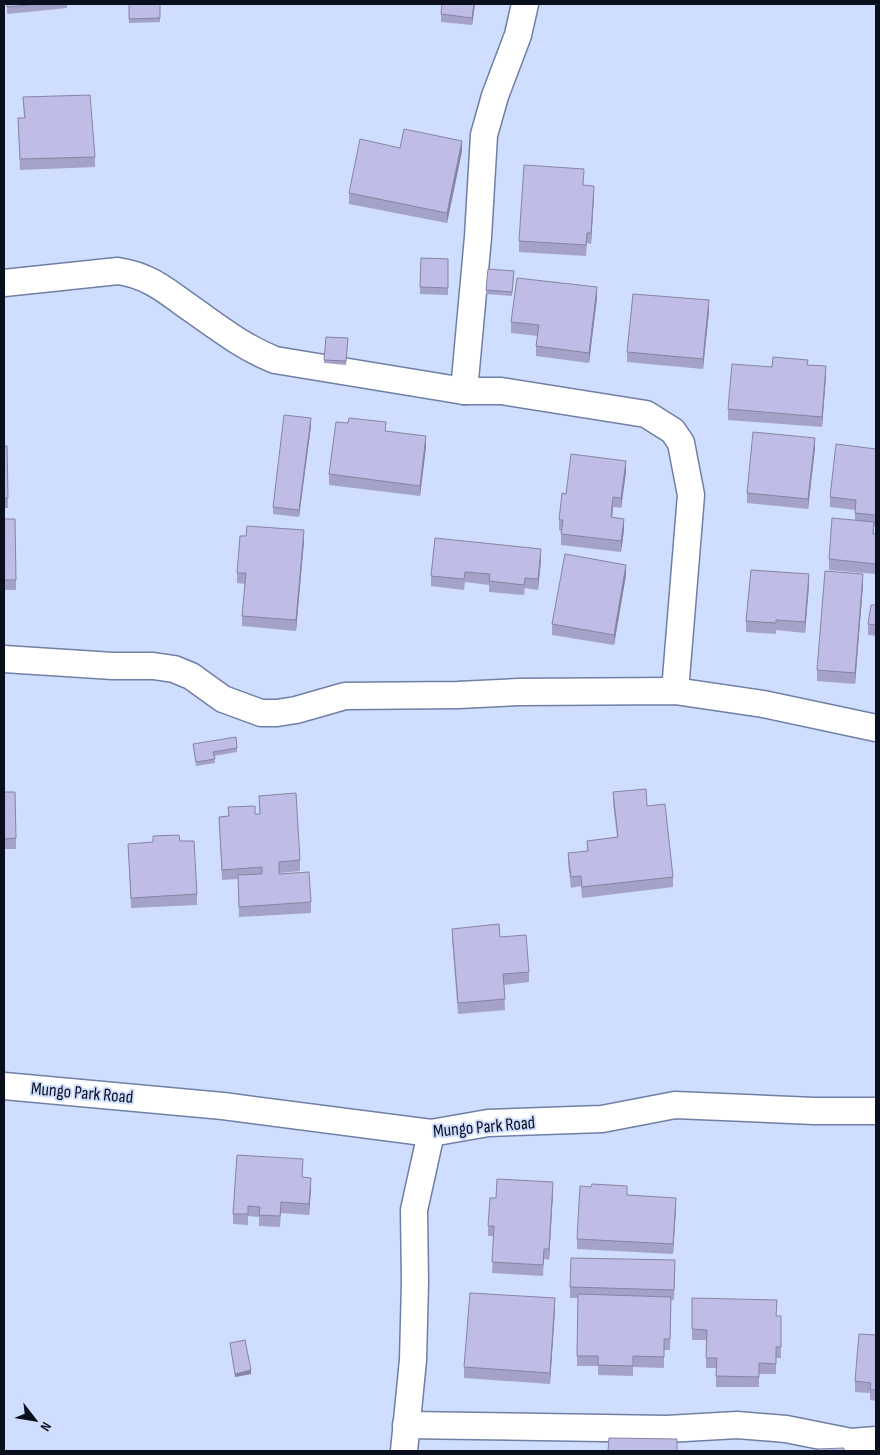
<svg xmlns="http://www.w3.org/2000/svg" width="880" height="1455" font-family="'Sofia Sans Condensed',sans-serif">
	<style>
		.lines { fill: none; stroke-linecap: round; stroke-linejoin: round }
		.minor-casing { stroke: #6f7fa5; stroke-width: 29 }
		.minor { stroke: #fff; stroke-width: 26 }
		.wall { fill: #a4a2c8 }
		.shaded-wall { fill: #8684a2 }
		.building { fill: #bfbce8; stroke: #8684a2 }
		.labels { text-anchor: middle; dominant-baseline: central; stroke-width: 4; stroke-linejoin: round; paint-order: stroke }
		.street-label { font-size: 18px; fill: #0a0f1d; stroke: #cfddff }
	</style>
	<rect width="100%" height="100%" fill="#cfddff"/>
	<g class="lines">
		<g class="minor-casing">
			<g id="minor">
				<path d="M4 283 118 271C146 275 163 288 186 305 215 325 242 347 275 360L464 391H501L646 414 673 431 681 443 691 495 675 691"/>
				<polyline points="464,391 478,237 484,135 495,96 518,35 525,4"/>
				<polyline points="4,659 113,666 153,666 174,669 191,676 223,699 261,713 277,713 296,710 345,696 458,695 519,692 675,691 763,704 876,728"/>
				<polyline points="4,1086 223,1106 431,1133 488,1123 602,1119 675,1105 814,1111 876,1111"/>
				<polyline points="406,1425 667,1429 737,1425 786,1429 851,1442 876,1440"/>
				<polyline points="404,1451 413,1360 415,1282 414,1210 431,1133"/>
			</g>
		</g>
		<use href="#minor" class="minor"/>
	</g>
	<g class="wall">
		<polygon points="7,4 67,4 67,8 7,14"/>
		<polygon points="129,4 160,4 160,22 129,23"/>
		<polygon points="475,4 472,25 441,22 441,14"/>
		<polygon points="23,97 95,157 95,167 20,170 18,118 24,118"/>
		<polygon points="400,148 462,151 447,223 349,204 349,193"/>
		<polygon points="584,185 594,196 591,244 587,243 586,256 519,252 519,241"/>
		<polygon points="421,258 448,259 448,295 420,294"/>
		<polygon points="514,275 512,296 486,294 486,290"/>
		<polygon points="597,298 589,363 536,356 536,346 538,336 511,333 511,322"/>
		<polygon points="709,311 703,369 627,362 627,352"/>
		<polygon points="326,337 348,338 346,365 324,363"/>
		<polygon points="808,365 826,376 822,427 728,420 728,409"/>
		<polygon points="311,426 299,517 273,514 273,507"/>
		<polygon points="386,431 426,447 420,496 329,485 329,474"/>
		<polygon points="4,446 7,446 8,508 4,508"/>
		<polygon points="815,448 808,509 747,503 747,493"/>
		<polygon points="876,449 876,526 874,526 874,534 876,534 876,574 829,570 829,559 855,520 855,510 830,507 830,497"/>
		<polygon points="626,472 621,508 613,507 612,517 624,530 621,552 561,545 561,531 559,530 559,520 566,494"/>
		<polygon points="4,519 16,580 16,590 4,590"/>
		<polygon points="304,541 296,631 242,626 242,616 245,584 237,583 237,573"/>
		<polygon points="541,560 538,590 525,588 524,595 489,592 489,585 465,582 464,590 431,586 431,576"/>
		<polygon points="626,575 614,645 552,635 552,624"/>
		<polygon points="809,585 805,633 776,630 776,634 746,632 746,621"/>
		<polygon points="863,585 855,684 817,681 817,670"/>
		<polygon points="876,605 876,636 868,635 868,624"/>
		<polygon points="193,744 237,748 237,752 214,756 215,763 196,766"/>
		<polygon points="4,792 16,838 16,849 4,849"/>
		<polygon points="613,792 647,806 673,877 673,887 582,898 581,886 571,888 568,863 568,853 587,851 587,841 617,837 613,803"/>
		<polygon points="259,796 300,860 300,871 279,873 279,874 311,902 311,913 239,917 238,879 222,880 219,817 228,816 228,807 255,814 260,814"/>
		<polygon points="180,841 197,894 197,905 131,908 128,844"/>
		<polygon points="452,929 500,937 529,972 529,982 504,985 505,1010 458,1014 452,939"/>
		<polygon points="303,1177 311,1188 309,1215 281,1213 280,1227 259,1226 259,1217 248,1216 248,1225 233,1224 233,1214"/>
		<polygon points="553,1192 549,1260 544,1259 543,1276 492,1273 494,1236 488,1236 488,1226 496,1198"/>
		<polygon points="627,1195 676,1208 673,1254 577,1249 577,1239"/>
		<polygon points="675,1270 674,1300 671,1300 670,1350 664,1350 664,1368 633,1367 633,1376 598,1375 598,1366 577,1366 578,1298 570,1298 570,1287"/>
		<polygon points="692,1298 777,1316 781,1316 781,1358 776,1358 776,1374 759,1374 759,1387 716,1387 716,1368 706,1368 706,1340 692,1340"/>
		<polygon points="555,1309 550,1384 464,1378 464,1367"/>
		<polygon points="876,1335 876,1401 870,1400 870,1393 855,1392 855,1381"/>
		<polygon points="230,1343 251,1374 235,1377"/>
	</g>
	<g class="shaded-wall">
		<polygon points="474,4 475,4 472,25 472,18"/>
		<polygon points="462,141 462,151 447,223 447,213"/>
		<polygon points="594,186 594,196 591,244 591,233"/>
		<polygon points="597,287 597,298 589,363 589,353"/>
		<polygon points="709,300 709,311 703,369 703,359"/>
		<polygon points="826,366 826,376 822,427 822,417"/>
		<polygon points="311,418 311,426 299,517 299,510"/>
		<polygon points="426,436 426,447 420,496 420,486"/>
		<polygon points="815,438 815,448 808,509 808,499"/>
		<polygon points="626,461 626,472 621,508 621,498"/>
		<polygon points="613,497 613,507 611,528 611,517"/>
		<polygon points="624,519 624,530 621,552 621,541"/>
		<polygon points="304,530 304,541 296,631 296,620"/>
		<polygon points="541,549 541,560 538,590 538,579"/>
		<polygon points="626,565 626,575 614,645 614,635"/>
		<polygon points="809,574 809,585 805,633 805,622"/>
		<polygon points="863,574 863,585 855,684 855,673"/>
		<polygon points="311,1178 311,1188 309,1215 309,1204"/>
		<polygon points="553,1182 553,1192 549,1260 549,1249"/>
		<polygon points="676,1198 676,1208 673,1254 673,1244"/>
		<polygon points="555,1298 555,1309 550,1384 550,1373"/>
		<polygon points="251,1370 251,1374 235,1377 235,1374"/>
	</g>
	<g class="building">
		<polygon points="7,4 39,4 7,7"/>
		<polygon points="129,4 160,4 160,18 129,19"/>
		<polygon points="442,4 474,4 472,18 441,14"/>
		<polygon points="90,95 95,157 20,159 18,118 25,118 23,97"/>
		<polygon points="404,129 462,141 447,213 349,193 360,139 400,148"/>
		<polygon points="524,165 584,169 583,185 594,186 591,233 587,233 586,245 519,241"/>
		<polygon points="421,258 448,259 448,288 420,287"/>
		<polygon points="488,269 514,271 512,292 486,290"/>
		<polygon points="517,278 597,287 589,353 536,346 539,325 511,322"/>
		<polygon points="633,294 709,300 703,359 627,352"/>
		<polygon points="326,337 348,338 346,361 324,360"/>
		<polygon points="773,357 808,360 807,365 826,366 822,417 728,409 732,364 772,367"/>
		<polygon points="284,415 311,418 299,510 273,507"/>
		<polygon points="349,418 386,422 385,431 426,436 420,486 329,474 336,422 348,423"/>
		<polygon points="753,432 815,438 808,499 747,493"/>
		<polygon points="836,444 876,449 876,515 855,513 856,500 830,497"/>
		<polygon points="4,446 7,446 8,498 4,498"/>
		<polygon points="571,454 626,461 621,498 613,497 611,517 624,519 621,541 561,534 563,520 559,520 562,493 566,494"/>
		<polygon points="832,518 874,522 873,534 876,534 876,564 829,559"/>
		<polygon points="4,519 15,519 16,580 4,580"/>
		<polygon points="247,526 304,530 296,620 242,616 246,573 237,573 240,536 246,536"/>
		<polygon points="435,538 541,549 538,579 525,578 524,585 489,581 490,574 465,572 464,579 431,576"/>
		<polygon points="565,554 626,565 614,635 552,624"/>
		<polygon points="751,570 809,574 805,622 776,620 776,623 746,621"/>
		<polygon points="825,571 863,574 855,673 817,670"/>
		<polygon points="871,605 876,605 876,625 868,624"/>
		<polygon points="236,737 237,748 213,752 215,759 196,762 193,744"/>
		<polygon points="646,789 647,806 665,804 673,877 582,887 581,876 571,877 568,853 588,851 587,841 618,837 613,792"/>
		<polygon points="4,792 15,792 16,838 4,839"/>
		<polygon points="296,793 300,860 279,862 279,874 309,872 311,902 239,907 238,875 262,874 262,867 222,870 219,817 229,816 228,807 255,806 255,814 260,814 259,796"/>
		<polygon points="179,835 180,841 194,841 197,894 131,898 128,844 153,842 153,836"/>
		<polygon points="499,924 500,937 526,935 529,972 503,974 505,999 458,1003 452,929"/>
		<polygon points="237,1155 303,1159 302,1177 311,1178 309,1204 281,1202 280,1216 259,1215 260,1207 248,1206 248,1214 233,1214"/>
		<polygon points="497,1179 553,1182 549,1249 544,1249 543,1265 492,1262 494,1226 488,1226 490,1198 496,1198"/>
		<polygon points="592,1184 627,1186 627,1195 676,1198 673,1244 577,1239 580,1186 591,1187"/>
		<polygon points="571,1258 675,1260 674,1290 570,1287"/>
		<polygon points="470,1293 555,1298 550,1373 464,1367"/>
		<polygon points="578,1294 671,1297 670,1339 664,1339 664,1357 633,1356 633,1366 598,1365 598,1356 577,1356"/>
		<polygon points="692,1298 777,1300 776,1316 781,1316 781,1347 776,1347 776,1364 759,1363 759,1377 716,1376 717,1358 706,1358 707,1330 692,1329"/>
		<polygon points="859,1334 876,1335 876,1390 870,1390 871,1383 855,1381"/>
		<polygon points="245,1340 251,1370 235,1374 230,1343"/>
		<polygon points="609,1438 677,1439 677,1451 608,1451"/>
		<polygon points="844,1448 844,1451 817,1451 817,1449"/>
	</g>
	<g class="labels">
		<g class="street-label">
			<text transform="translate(82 1093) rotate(5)">Mungo Park Road</text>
			<text transform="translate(484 1127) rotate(-5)">Mungo Park Road</text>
		</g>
	</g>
	<rect width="880" height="1455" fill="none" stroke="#0a0f1d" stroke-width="10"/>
	<g transform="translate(35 1420) rotate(121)" stroke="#cfddff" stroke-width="4" paint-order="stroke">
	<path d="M0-4L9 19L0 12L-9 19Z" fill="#0a0f1d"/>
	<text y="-8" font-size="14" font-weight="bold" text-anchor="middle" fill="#0a0f1d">N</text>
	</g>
</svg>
